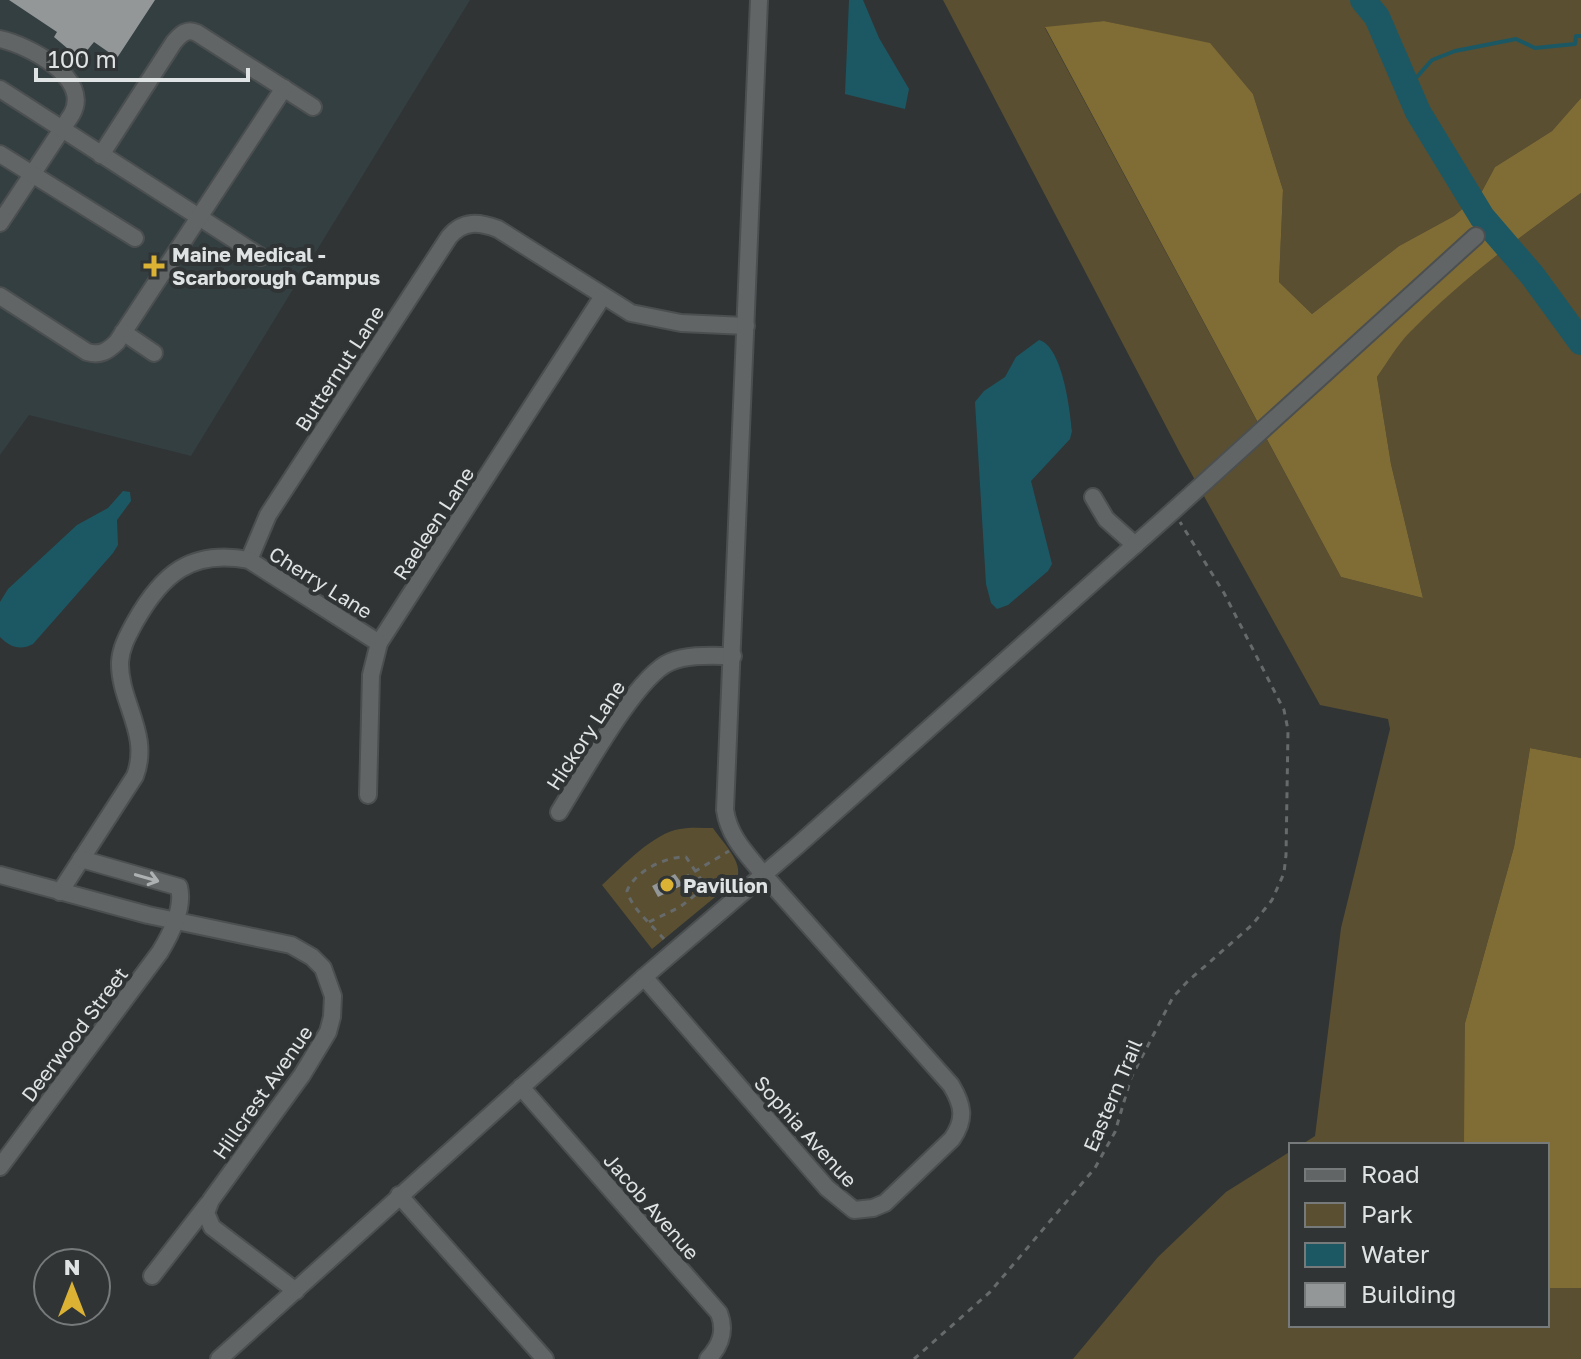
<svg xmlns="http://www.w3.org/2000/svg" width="1581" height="1359" font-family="'Golos Text',sans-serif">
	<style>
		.built { fill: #343f41 }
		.green { fill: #5a4f31 }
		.forest { fill: #806c35 }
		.water { fill: #1c5864 }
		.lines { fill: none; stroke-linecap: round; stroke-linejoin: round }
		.stream { stroke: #1c5864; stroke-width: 4 }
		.river { stroke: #1c5864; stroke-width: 26 }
		.building { fill: #939798 }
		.minor-casing { stroke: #4c4f50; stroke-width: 20 }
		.path { stroke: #666a6b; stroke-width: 3; stroke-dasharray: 6 6; stroke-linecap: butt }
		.minor { stroke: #616566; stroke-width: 16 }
		.oneway { stroke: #adb1b1 }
		.poi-dot { fill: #dbb233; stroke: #303435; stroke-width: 3 }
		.labels { text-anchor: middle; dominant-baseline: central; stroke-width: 8; stroke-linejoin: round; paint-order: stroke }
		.poi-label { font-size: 20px; font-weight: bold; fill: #e0e3e3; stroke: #303435; text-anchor: start }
		.street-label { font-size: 20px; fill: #e0e3e3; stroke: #303435 }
	</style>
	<rect width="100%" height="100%" fill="#303435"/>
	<polygon class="built" points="0,0 470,0 191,456 29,415 0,455"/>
	<g class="green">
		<path d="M943 0H1581V98L1552 131 1495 167 1481 193 1454 216 1399 246 1312 314 1279 282 1283 190 1253 94 1210 44 1104 21 1045 28 1341 577 1423 598 1391 464 1377 377C1388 362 1397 345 1409 332 1461 280 1522 235 1581 193V758L1530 748 1514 847 1465 1023V1145H1301L1315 1136 1341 928 1390 729 1388 719 1320 705 1180 453Z"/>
		<path d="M713 828C722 842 744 862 737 879L652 949 602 885C622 867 653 833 680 829 690 827 702 828 713 828Z"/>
		<polygon points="1291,1151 1291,1325 1547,1325 1547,1288 1581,1288 1581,1359 1073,1359 1158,1257 1226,1192"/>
	</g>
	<g class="forest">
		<path d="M1104 21 1210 43 1253 94 1283 190 1279 282 1312 314 1399 246 1454 216 1481 193 1495 167 1552 131 1581 98V193C1522 235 1461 280 1410 332 1397 345 1388 362 1377 377L1391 464 1423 598 1341 577 1045 27Z"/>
		<polygon points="1530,748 1581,758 1581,1288 1547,1288 1547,1145 1465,1145 1464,1141 1465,1023 1514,847"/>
	</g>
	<g class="water">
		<polygon points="849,0 863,0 879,38 909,89 905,109 845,94"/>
		<path d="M1039 340C1062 346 1070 408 1072 431L1070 439 1031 481 1052 564 1048 571 1008 605 997 609 991 603 986 584 975 402 984 391 1005 377 1016 357Z"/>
		<path d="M123 491 130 492 131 501 117 520 118 545 113 553 33 644C20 651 10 647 0 637V602L8 589 77 525 108 508Z"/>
	</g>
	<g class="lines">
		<polyline class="stream" points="1407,88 1432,60 1455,51 1516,39 1535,48 1575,44 1576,36 1581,36"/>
		<polyline class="river" points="1363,0 1377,17 1418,112 1482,217 1532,275 1581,342"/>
	</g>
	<g class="building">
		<polygon points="9,0 155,0 117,58 94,42 80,59 54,37 57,32"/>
		<polygon points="675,874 683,885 658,897 652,886"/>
	</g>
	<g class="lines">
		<g class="minor-casing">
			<g id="minor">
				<path d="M0 39C28 45 92 78 72 114L0 223"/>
				<polyline points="0,89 261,257"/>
				<polyline points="0,154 135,238"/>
				<path d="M101 155 174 42C181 34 187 28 197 33L313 107"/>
				<path d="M0 296 87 352C100 356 108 351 117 342L284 88"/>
				<polyline points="123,332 154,353"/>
				<polyline points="1093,497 1106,519 1135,545"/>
				<path d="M249 560 268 515 449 237C463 220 479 222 498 229L631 313 681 323 746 326"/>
				<polyline points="368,795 371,675 379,643 603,296"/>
				<path d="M559 812C581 777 636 676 670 662 689 654 712 656 733 656"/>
				<polyline points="0,875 148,915 291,945 312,957 323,968 333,996 332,1017 328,1032 302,1075 211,1200 206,1213 212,1227 296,1291"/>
				<path d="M60 892 135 776C151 734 119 702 120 662 121 647 128 635 135 622 162 574 191 549 249 560L379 643"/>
				<path d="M644 977 827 1188 854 1210 873 1208 885 1203 952 1139C966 1119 963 1105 951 1085L763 874C747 854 729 837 725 810L759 0"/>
				<path d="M521 1087 719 1313C726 1331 721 1345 708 1359"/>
				<path d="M0 1167 160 952C171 934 184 907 179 887L81 859"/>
				<polyline points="399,1195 545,1359"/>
				<polyline points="152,1276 208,1204"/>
				<polyline points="219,1359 644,977 797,846 1173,511 1476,236"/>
			</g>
		</g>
		<g class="path">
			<polyline points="684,878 729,851"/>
			<path d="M649 922 680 907 704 888V884L686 857C666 856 634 872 627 891 632 909 652 925 664 939"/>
			<polyline points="914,1359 990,1292 1095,1168 1115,1132 1131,1078 1173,997 1188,981 1252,925 1272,900 1284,873 1286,855 1288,730 1284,710 1224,593 1180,522"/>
		</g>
		<use href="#minor" class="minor"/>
	</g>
	<defs><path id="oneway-shaft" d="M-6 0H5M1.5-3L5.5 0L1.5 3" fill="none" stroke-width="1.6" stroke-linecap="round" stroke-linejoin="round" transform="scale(2)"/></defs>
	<use class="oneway" href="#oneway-shaft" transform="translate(147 878) rotate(16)"/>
	<g class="poi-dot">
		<path d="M150 254h8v8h8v8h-8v8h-8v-8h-8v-8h8z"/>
		<circle cx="667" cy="885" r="8"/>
	</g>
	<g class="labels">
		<g class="poi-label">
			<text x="172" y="254">Maine Medical -<tspan x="172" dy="23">Scarborough Campus</tspan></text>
			<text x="683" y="885">Pavillion</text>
		</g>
		<g class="street-label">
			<text transform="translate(339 368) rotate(-57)">Butternut Lane</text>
			<text transform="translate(433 523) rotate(-57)">Raeleen Lane</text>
			<text transform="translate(321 582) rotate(32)">Cherry Lane</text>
			<text transform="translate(585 735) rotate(-57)">Hickory Lane</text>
			<text transform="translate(74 1034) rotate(-53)">Deerwood Street</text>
			<text transform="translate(262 1092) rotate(-55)">Hillcrest Avenue</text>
			<text transform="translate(1112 1095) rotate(-67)">Eastern Trail</text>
			<text transform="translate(806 1131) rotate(48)">Sophia Avenue</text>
			<text transform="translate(652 1206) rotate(49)">Jacob Avenue</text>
		</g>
	</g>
	<rect x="1289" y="1143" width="260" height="184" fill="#303435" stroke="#767a7b" stroke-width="2"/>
	<rect x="1305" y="1169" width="40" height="12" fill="#616566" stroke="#767a7b" stroke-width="2"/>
	<text x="1361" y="1183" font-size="24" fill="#e0e3e3">Road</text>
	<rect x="1305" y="1203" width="40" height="24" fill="#5a4f31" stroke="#767a7b" stroke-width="2"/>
	<text x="1361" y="1223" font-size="24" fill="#e0e3e3">Park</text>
	<rect x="1305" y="1243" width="40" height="24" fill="#1c5864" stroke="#767a7b" stroke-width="2"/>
	<text x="1361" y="1263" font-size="24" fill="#e0e3e3">Water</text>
	<rect x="1305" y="1283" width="40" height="24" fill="#939798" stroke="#767a7b" stroke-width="2"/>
	<text x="1361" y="1303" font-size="24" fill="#e0e3e3">Building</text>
	<g transform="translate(72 1287)"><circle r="38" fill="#303435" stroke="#767a7b" stroke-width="2"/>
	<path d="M0-6L14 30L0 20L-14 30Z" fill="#dbb233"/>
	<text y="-12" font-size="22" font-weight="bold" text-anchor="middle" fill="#e0e3e3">N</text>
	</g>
	<path d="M36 68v12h212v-12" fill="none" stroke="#e0e3e3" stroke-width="4"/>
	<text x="48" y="68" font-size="24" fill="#e0e3e3" stroke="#303435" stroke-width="6" paint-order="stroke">100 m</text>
</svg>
